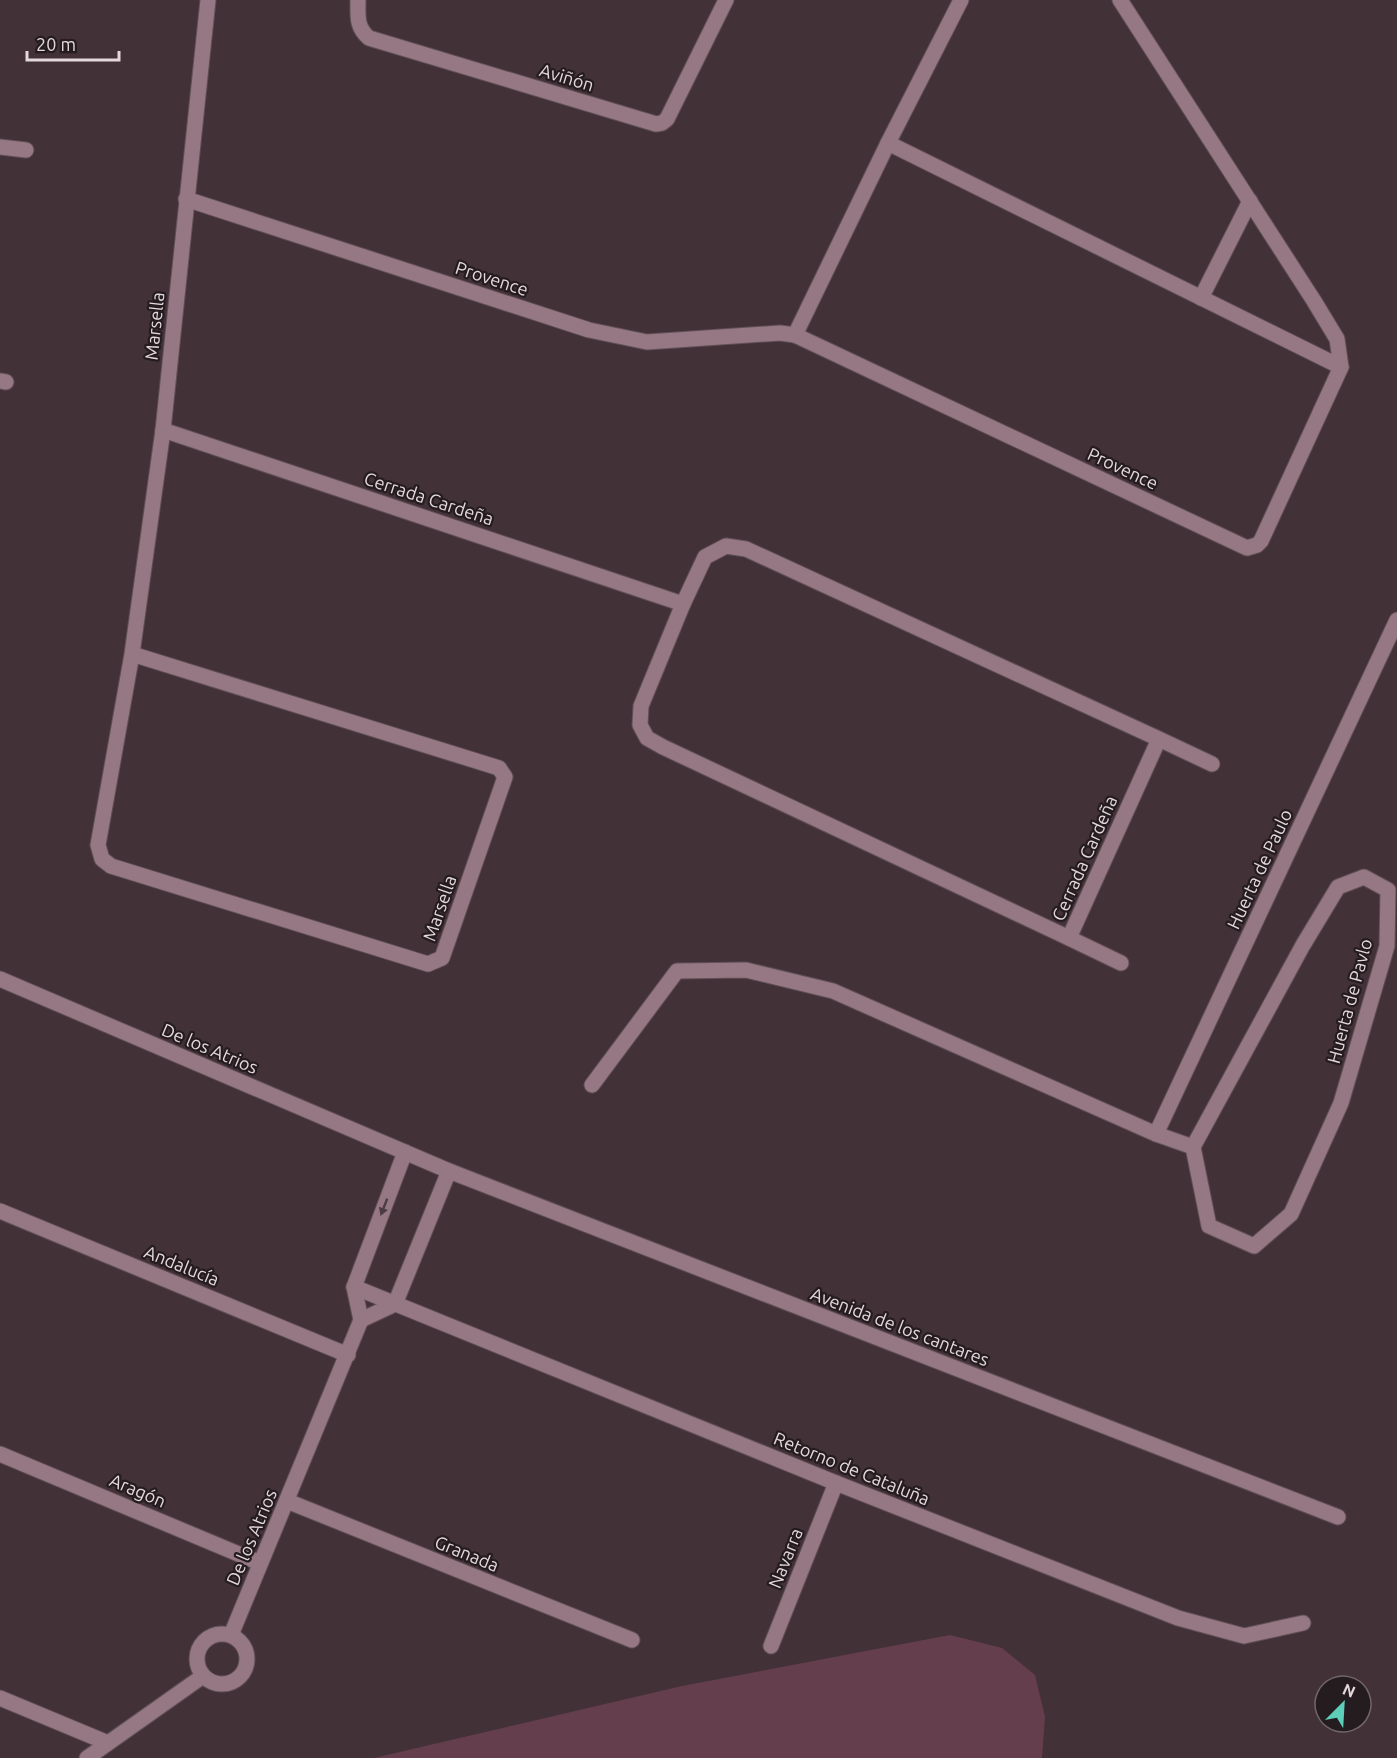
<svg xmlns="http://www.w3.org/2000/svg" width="1397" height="1758" font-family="Ubuntu,sans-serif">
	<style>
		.green { fill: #653e4e }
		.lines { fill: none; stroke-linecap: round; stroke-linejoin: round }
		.minor-casing { stroke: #604f56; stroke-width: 17 }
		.minor { stroke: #967884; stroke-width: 15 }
		.oneway { fill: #4c3c42 }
		.labels { text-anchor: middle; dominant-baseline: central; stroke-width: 4.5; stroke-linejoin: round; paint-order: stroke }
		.street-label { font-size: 18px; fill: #e4d8dc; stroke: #241c1f }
	</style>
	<rect width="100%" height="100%" fill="#433138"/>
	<polygon class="green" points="950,1635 1002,1648 1035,1675 1045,1717 1042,1758 374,1758 682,1686"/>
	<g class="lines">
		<g class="minor-casing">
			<g id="minor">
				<path d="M358 0C358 16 356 27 369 38L656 124 662 123 667 119 726 0"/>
				<polyline points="888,143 1341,367"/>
				<polyline points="0,147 26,150"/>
				<polyline points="186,199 589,330 647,342 780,333 795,335 888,143 961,0"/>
				<polyline points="1201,298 1250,201"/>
				<polyline points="795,335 1247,548 1257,545 1261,541 1341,367 1337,339 1314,301 1120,0"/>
				<polyline points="0,381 6,382"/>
				<polyline points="163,430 683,604"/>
				<polyline points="132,654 499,768 505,777 442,958 428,964 111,866 102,859 98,845 132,654 163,430 208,0"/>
				<polyline points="1159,739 1069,938 663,747 647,738 640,725 641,706 683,604 705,557 726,546 746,549 1159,739 1212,764"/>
				<polygon points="1364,877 1388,890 1387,946 1341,1103 1291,1214 1254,1246 1209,1226 1193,1147 1303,945 1338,887"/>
				<polyline points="1069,938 1121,963"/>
				<polyline points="0,979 449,1171 1338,1517"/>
				<polyline points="592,1085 677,971 746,970 833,991 1156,1134 1193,1147"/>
				<polyline points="1156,1134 1397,620"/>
				<polyline points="0,1211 348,1355"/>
				<polyline points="354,1287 836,1483 1178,1618 1244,1636 1303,1623"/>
				<polyline points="361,1320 395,1304 449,1171"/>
				<polyline points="0,1454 260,1563"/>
				<polyline points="287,1501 632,1640"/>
				<circle cx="222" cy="1659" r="25"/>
				<polyline points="231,1635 361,1320 354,1287 405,1152"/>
				<polyline points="771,1646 836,1483"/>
				<polyline points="0,1698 108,1743"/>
				<polyline points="87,1758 203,1676"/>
			</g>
		</g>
		<use href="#minor" class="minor"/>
	</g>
	<defs><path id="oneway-solid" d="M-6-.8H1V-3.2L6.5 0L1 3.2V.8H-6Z" transform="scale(1.5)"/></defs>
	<use class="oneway" href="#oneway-solid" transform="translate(384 1207) rotate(111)"/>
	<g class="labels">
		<g class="street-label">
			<text transform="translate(567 77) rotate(17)">Aviñón</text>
			<text transform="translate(492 278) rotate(18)">Provence</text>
			<text transform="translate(154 326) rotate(-84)">Marsella</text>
			<text transform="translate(1123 468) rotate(25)">Provence</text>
			<text transform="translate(429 498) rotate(18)">Cerrada Cardeña</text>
			<text transform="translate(1084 858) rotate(-66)">Cerrada Cardeña</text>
			<text transform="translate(1259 869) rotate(-65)">Huerta de Paulo</text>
			<text transform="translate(439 908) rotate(-71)">Marsella</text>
			<text transform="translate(1349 1001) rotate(-75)">Huerta de Pavlo</text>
			<text transform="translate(210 1048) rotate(23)">De los Atrios</text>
			<text transform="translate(182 1265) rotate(22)">Andalucía</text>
			<text transform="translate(900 1326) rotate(21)">Avenida de los cantares</text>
			<text transform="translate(852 1468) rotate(22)">Retorno de Cataluña</text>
			<text transform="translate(138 1490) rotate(23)">Aragón</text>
			<text transform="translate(251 1537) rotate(-67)">De los Atrios</text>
			<text transform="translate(467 1553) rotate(22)">Granada</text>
			<text transform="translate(785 1558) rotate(-68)">Navarra</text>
		</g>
	</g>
	<g transform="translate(1343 1704) rotate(24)"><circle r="28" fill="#241c1f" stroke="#71676b" stroke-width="1.5"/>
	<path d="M0-4.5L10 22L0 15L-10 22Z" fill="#5cceba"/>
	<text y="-9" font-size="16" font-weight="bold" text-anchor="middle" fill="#e4d8dc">N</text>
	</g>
	<path d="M27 51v9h92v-9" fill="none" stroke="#e4d8dc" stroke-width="3"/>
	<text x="36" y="51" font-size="18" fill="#e4d8dc" stroke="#241c1f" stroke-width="4.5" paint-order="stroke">20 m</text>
</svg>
